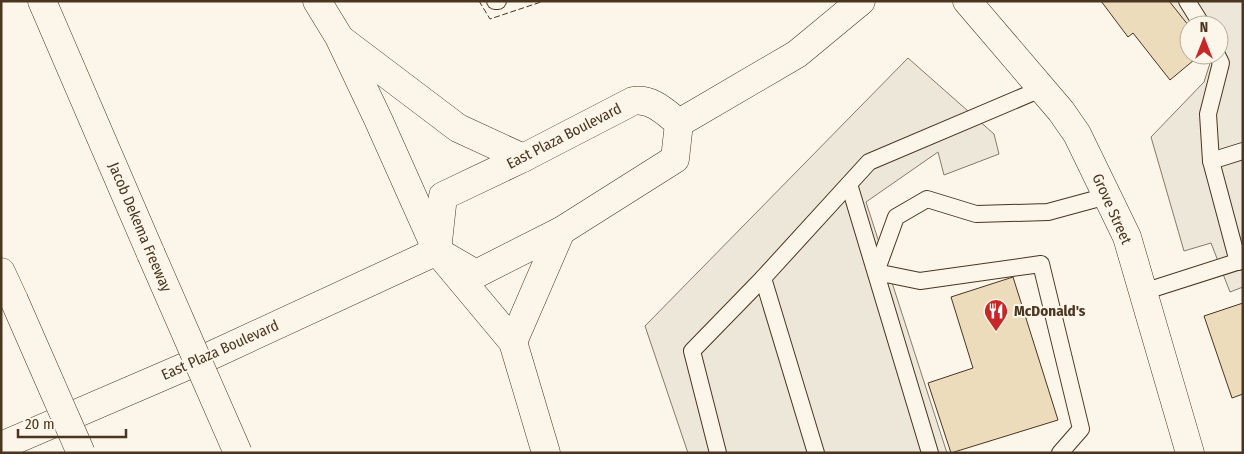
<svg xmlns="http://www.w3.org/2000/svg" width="1244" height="454" font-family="'Fira Sans Condensed',sans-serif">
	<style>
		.parking { fill: #ede7d9; stroke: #887966 }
		.building { fill: #ecdcbc; stroke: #4a3520 }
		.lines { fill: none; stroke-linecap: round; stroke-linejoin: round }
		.service-casing { stroke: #4a3520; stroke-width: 18 }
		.tertiary-casing { stroke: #4a3520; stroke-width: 29 }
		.primary-casing { stroke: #4a3520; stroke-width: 29 }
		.motorway-casing { stroke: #4a3520; stroke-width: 29 }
		.service { stroke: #fbf6e9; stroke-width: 16 }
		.tertiary { stroke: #fbf6e9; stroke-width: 28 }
		.primary { stroke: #fbf6e9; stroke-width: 28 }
		.motorway { stroke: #fbf6e9; stroke-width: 28 }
		.motorway-bridge-casing { stroke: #4a3520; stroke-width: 29; stroke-linecap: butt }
		.motorway-bridge { stroke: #fbf6e9; stroke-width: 28 }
		.fence { stroke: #4a3520; stroke-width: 1; stroke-dasharray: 6 2.5; stroke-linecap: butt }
		.labels { text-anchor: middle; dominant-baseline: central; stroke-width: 4; stroke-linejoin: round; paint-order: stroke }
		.street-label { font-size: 15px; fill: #4a3520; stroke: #fbf6e9 }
		.poi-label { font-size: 15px; font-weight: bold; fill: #4a3520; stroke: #fbf6e9; text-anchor: start }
	</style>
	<rect width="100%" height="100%" fill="#fbf6e9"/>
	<g class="parking">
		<polygon points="1166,1 1243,1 1243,287 1230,292 1211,243 1184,251 1151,137 1204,82 1212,57 1219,55 1219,25 1189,25 1189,29"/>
		<polygon points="908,58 994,134 999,154 944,175 938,152 866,202 947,453 688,453 645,326"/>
	</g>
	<g class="building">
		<polygon points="1101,1 1169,1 1189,26 1189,55 1200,55 1170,80 1133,33 1128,37"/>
		<polygon points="1013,277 1058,420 951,453 928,383 973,368 951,297"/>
		<polygon points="1243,303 1243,394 1232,398 1204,316"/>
	</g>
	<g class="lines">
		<g class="service-casing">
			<g id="service">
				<polyline points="495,1 498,1"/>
				<polyline points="1187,1 1202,25"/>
				<polyline points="1211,161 1208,114 1221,63 1217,55"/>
				<polyline points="849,184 930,453"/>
				<polyline points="1238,262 1211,161 1243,151"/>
				<polyline points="1143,292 1243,260"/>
				<polyline points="718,453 692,351 763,278"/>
				<polyline points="816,453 763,278 869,162 1041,89"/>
				<polyline points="1060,453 1081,429 1041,264 920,281 876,272 896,217 927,199 976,214 1048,212 1107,196"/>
			</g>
		</g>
		<g class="tertiary-casing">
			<polyline id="tertiary" points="967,1 1061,111 1077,134 1127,237 1190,453"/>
		</g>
		<g class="primary-casing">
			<g id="primary">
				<polyline points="679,123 797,54 861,1"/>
				<path d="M437 251 443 196 523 158 633 101C652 98 665 112 679 123"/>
				<polyline points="440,253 476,274 561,231 675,159 679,123"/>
				<polyline points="1,446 210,356 437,251"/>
			</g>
		</g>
		<g class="motorway-casing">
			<g id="motorway">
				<polyline points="42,1 151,254"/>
				<polyline points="317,1 339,37 378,119 437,251 513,342 546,453"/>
				<polyline points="343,41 458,128 523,158"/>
				<polyline points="1,272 14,300"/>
				<polyline points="513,342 561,231"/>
			</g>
		</g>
		<use href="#service" class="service"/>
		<use href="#tertiary" class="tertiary"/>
		<use href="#primary" class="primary"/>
		<use href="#motorway" class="motorway"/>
		<g class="motorway-bridge-casing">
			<g id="motorway-bridge">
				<polyline points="151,254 238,453"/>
				<polyline points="14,300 81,453"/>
			</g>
		</g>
		<use href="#motorway-bridge" class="motorway-bridge"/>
		<polyline class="fence" points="479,1 490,19 544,1"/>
	</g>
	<defs>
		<g id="restaurant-pin" transform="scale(1.25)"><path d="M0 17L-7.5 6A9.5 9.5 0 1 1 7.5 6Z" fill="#c62828" stroke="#fbf6e9"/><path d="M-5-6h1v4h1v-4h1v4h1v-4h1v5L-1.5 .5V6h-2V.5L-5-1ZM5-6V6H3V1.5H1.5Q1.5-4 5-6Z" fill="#fff"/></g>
	</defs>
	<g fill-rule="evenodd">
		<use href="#restaurant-pin" x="996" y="311"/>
	</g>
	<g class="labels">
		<g class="street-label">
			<text transform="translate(564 136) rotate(-27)">East Plaza Boulevard</text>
			<text transform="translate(1112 209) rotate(66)">Grove Street</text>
			<text transform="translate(140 227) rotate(67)">Jacob Dekema Freeway</text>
			<text transform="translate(220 350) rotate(-24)">East Plaza Boulevard</text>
		</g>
		<g class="poi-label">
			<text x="1014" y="311">McDonald's</text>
		</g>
	</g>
	<rect width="1244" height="454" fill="none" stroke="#4a3520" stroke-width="5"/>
	<g transform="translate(1204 40)"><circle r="24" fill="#fbf6e9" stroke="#b4a999"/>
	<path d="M0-4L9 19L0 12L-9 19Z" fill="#c62828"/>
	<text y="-8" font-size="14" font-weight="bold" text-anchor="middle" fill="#4a3520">N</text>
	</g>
	<path d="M18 429v8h108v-8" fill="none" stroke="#4a3520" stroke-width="2.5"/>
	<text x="25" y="429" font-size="15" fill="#4a3520" stroke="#fbf6e9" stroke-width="4" paint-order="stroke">20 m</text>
</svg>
